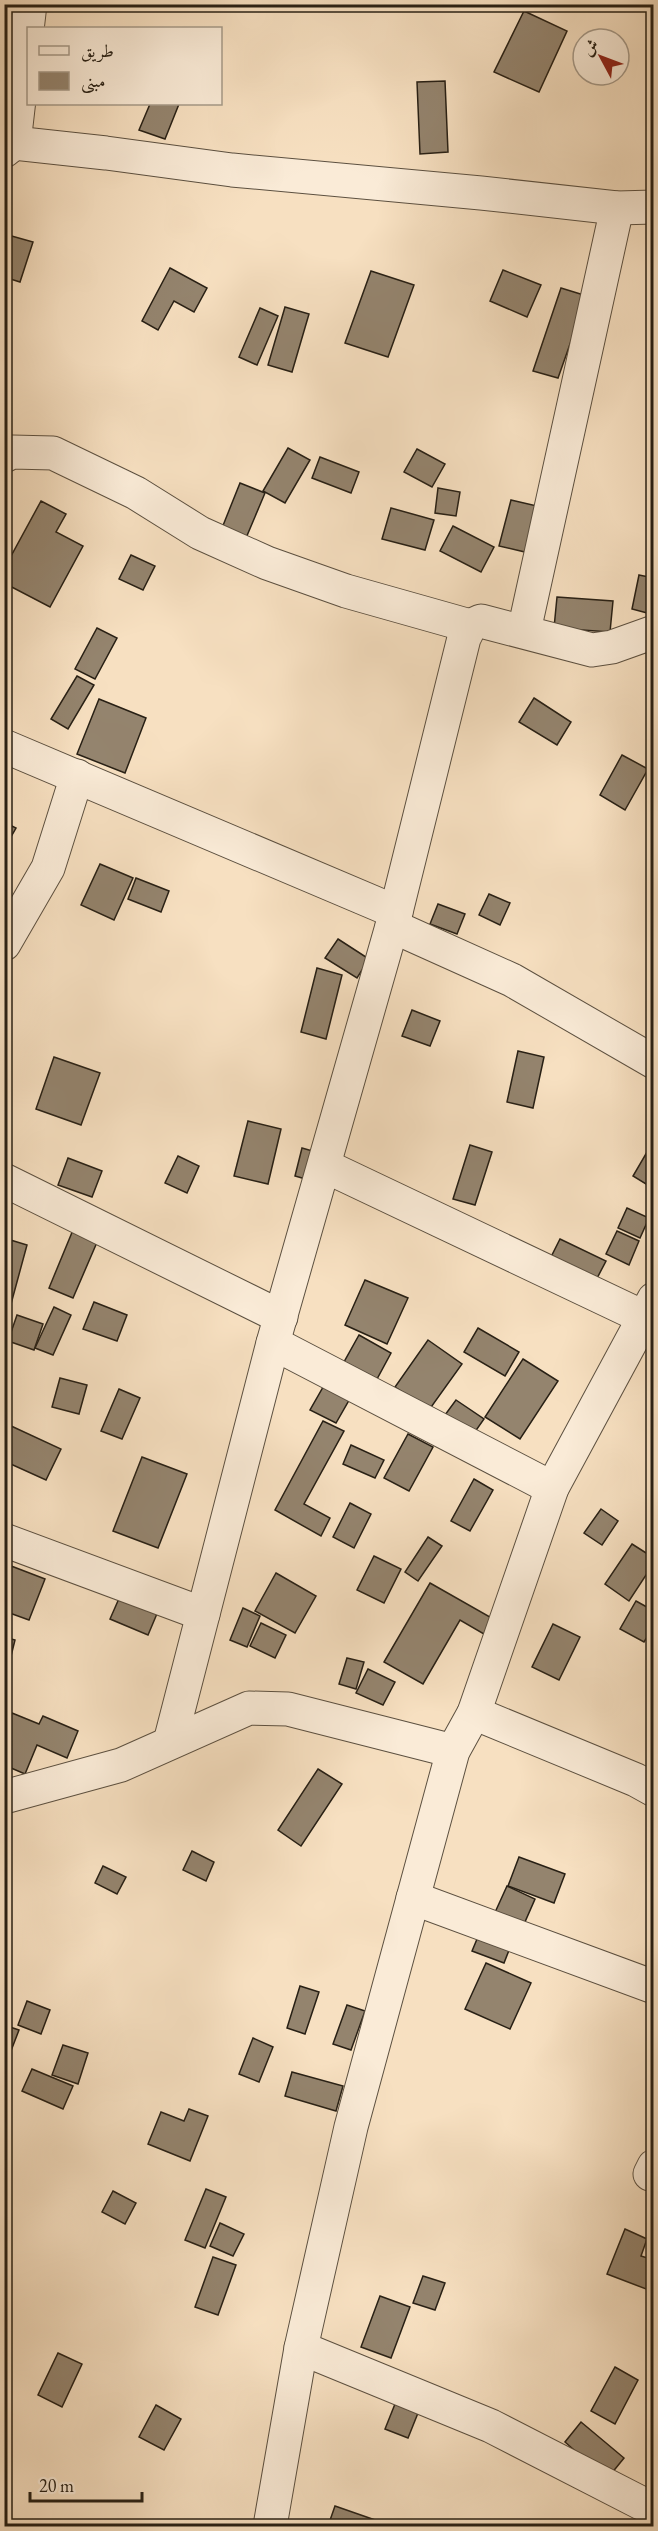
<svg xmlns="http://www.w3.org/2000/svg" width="658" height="2531" font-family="'EB Garamond',Amiri,serif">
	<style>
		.building { fill: #94846e; stroke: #282015; stroke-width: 1.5 }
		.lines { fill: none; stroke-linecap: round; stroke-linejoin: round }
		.minor-casing { stroke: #5c5040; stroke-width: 35 }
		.minor { stroke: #faebd7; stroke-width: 33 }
	</style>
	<rect width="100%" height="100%" fill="#f7e0c1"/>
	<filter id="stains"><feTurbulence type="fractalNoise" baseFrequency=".00333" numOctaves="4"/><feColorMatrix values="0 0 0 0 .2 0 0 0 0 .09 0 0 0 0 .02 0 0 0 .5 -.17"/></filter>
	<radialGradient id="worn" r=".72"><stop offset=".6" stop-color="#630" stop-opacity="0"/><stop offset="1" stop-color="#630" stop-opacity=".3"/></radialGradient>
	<g class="building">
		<polygon points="524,11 567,31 539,92 494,72"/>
		<polygon points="445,81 448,152 420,154 417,82"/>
		<polygon points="150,104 179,104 165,139 139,130"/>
		<polygon points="8,235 33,242 20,282 4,277 4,244"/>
		<polygon points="170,268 207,288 194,312 174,301 158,330 142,321"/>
		<polygon points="503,270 541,285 527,317 490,301"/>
		<polygon points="371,271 414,285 388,357 345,343"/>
		<polygon points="561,288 587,296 558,378 533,371"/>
		<polygon points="285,307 309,314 292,372 268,365"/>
		<polygon points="260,308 278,316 257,365 239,357"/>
		<polygon points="288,448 310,460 285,503 263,491"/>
		<polygon points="417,449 445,464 432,487 404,472"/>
		<polygon points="320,457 359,472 351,493 312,478"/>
		<polygon points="240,483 265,493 246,538 222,528"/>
		<polygon points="438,488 460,492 456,516 435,513"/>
		<polygon points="511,500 537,506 525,552 499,546"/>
		<polygon points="41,501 66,514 56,532 83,546 50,607 4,583 4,569"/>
		<polygon points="391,508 434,520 425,550 382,539"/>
		<polygon points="453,526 494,547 481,572 440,551"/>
		<polygon points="131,555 155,566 143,590 119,579"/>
		<polygon points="639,575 654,578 651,614 632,609"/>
		<polygon points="557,597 613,601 610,632 554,628"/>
		<polygon points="97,628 117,638 95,679 75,669"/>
		<polygon points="77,676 94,685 68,729 51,719"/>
		<polygon points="534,698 571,722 557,745 519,722"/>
		<polygon points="99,699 146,718 125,773 77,754"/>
		<polygon points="622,755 648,769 625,810 600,795"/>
		<polygon points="4,822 16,828 4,849"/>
		<polygon points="100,864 133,878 114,920 81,905"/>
		<polygon points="136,878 169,891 161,912 128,899"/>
		<polygon points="489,894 510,903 500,925 479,915"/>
		<polygon points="438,904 465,914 457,934 430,924"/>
		<polygon points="338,939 369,959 357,978 325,958"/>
		<polygon points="317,968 342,975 326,1039 301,1032"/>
		<polygon points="412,1010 440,1021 430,1046 402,1036"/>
		<polygon points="518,1051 544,1057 533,1108 507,1102"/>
		<polygon points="54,1057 100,1073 81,1125 36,1109"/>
		<polygon points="248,1121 281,1129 268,1184 234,1176"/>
		<polygon points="470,1145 492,1152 475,1205 453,1199"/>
		<polygon points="302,1148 323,1154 316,1182 295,1176"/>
		<polygon points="647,1152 654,1156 654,1189 633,1176"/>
		<polygon points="178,1156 199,1166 187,1193 165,1183"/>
		<polygon points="68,1158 102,1171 92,1197 58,1185"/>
		<polygon points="627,1208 649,1218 640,1238 618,1228"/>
		<polygon points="73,1230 98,1240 73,1298 49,1288"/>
		<polygon points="617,1231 639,1241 629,1265 606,1254"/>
		<polygon points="4,1238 27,1245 11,1304 4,1302"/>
		<polygon points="560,1239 606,1261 594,1284 549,1261"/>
		<polygon points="365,1280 408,1298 387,1344 345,1325"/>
		<polygon points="94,1302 127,1315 117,1341 83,1329"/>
		<polygon points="54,1307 71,1315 53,1355 35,1348"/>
		<polygon points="17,1315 43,1324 34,1350 8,1341"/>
		<polygon points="478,1328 519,1352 505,1376 464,1352"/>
		<polygon points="359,1335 391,1353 377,1379 344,1362"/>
		<polygon points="428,1340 462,1364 429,1410 395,1387"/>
		<polygon points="523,1359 558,1381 520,1439 485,1417"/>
		<polygon points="60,1378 87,1385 79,1414 52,1407"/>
		<polygon points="326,1382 352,1395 336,1423 310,1410"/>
		<polygon points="119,1389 140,1398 122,1439 101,1431"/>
		<polygon points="456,1400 484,1419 470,1439 442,1419"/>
		<polygon points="323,1421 344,1431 304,1504 330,1518 321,1536 275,1510"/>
		<polygon points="9,1425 61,1449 46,1480 4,1461 4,1435"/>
		<polygon points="408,1434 433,1447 409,1491 384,1478"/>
		<polygon points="351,1445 384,1460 375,1478 343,1464"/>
		<polygon points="142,1457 187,1474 158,1548 113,1531"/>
		<polygon points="474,1479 493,1490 470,1531 451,1521"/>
		<polygon points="350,1503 371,1514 354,1548 333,1537"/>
		<polygon points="601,1509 618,1521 602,1545 584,1533"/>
		<polygon points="428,1537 442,1546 418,1581 405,1572"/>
		<polygon points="632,1544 654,1558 654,1580 646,1575 629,1601 605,1584"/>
		<polygon points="374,1556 401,1569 384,1603 357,1590"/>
		<polygon points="6,1564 45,1579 29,1620 4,1611"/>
		<polygon points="276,1573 316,1596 295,1633 255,1611"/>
		<polygon points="430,1583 497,1621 489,1637 460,1620 423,1684 384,1662"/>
		<polygon points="121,1594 159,1609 148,1635 110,1619"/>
		<polygon points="636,1601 654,1611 654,1626 644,1642 620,1629"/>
		<polygon points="243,1608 260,1616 247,1647 230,1640"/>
		<polygon points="261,1623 286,1635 275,1658 250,1646"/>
		<polygon points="553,1624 580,1637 559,1680 532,1667"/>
		<polygon points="4,1637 15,1640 4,1684"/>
		<polygon points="347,1658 364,1662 356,1689 339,1684"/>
		<polygon points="368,1669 395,1682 383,1705 356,1693"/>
		<polygon points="12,1713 39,1724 43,1716 78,1731 67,1758 37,1745 25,1774 4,1765 4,1731"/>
		<polygon points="318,1769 342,1784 301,1846 278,1830"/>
		<polygon points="192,1851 214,1862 206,1881 183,1870"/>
		<polygon points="519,1857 565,1874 554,1903 508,1886"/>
		<polygon points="103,1866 126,1877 117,1894 95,1883"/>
		<polygon points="507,1886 535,1899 521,1931 492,1919"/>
		<polygon points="480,1932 511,1945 504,1963 472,1951"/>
		<polygon points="486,1963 531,1983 510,2029 465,2009"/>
		<polygon points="300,1986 319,1992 305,2034 287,2028"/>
		<polygon points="27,2001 50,2010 41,2034 18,2025"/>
		<polygon points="347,2005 365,2011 351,2050 333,2044"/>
		<polygon points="4,2025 19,2030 4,2069"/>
		<polygon points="253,2038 273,2047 259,2082 239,2074"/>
		<polygon points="63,2045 88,2053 78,2084 52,2075"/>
		<polygon points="32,2069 73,2086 63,2109 22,2091"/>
		<polygon points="292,2072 343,2086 336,2111 285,2096"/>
		<polygon points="189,2109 208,2116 190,2161 148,2144 161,2112 184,2121"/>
		<polygon points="206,2189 226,2197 205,2248 185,2240"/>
		<polygon points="113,2191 136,2203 125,2224 102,2212"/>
		<polygon points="220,2223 244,2234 233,2256 210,2246"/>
		<polygon points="625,2229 647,2239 641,2256 654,2260 654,2292 607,2274"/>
		<polygon points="213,2257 236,2265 218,2315 195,2307"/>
		<polygon points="423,2276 445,2283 435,2310 413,2303"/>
		<polygon points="380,2296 410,2307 391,2358 361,2347"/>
		<polygon points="58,2353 82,2364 62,2407 38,2395"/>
		<polygon points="615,2367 638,2380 615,2424 591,2411"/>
		<polygon points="397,2399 420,2408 408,2438 385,2429"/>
		<polygon points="156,2405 181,2419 164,2450 139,2437"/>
		<polygon points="581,2422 624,2458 607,2479 565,2442"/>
		<polygon points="335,2506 378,2521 376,2526 328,2526"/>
		<polygon points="385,2520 413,2526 383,2526"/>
	</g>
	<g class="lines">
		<g class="minor-casing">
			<g id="minor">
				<polyline points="14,143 106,153 232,170 481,193 617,208 654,207"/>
				<polyline points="4,151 14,143 30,4"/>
				<polyline points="4,456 12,452 53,453 136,493 200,533 267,563 346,591 470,626"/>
				<polyline points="524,631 617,208"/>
				<polyline points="4,746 396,912"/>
				<polyline points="392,926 512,980 654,1062"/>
				<polyline points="4,944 48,868 77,776"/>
				<polyline points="325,1166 643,1317"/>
				<polyline points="4,1180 281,1317"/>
				<polyline points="273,1343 552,1488"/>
				<polyline points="4,1540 203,1614"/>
				<polyline points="474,1713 636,1780 654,1790"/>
				<polyline points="170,1742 273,1343 396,912 464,638 470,626 481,621 592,650 612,647 654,632"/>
				<polyline points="4,1797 121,1765 249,1708 288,1709 453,1751"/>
				<polyline points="413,1898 654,1987"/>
				<polyline points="650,2174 654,2166"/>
				<polyline points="301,2348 491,2426 641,2503 654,2504"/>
				<polyline points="270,2526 301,2348 351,2127 453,1751 474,1713 552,1488 654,1299"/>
			</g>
		</g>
		<use href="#minor" class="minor"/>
	</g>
	<rect width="658" height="2531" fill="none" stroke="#f7e0c1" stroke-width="24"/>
	<rect x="6" y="6" width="646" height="2519" fill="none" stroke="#282015" stroke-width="3"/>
	<rect x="12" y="12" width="634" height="2507" fill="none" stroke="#282015" stroke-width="1.5"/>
	<rect x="27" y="27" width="195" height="78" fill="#faebd7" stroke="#a69a89" stroke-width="1.5"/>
	<rect x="39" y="46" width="30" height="9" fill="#faebd7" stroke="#a69a89" stroke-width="1.5"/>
	<text x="81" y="57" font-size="18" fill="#282015">طريق</text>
	<rect x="39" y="72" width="30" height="18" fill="#94846e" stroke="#a69a89" stroke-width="1.5"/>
	<text x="81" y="87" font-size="18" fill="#282015">مبنى</text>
	<g transform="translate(601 57) rotate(311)"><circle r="28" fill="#faebd7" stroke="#a69a89" stroke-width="1.5"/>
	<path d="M0-4.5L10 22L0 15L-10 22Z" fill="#8f2418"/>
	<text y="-9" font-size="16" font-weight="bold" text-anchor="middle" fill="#282015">ش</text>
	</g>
	<path d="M30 2492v9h112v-9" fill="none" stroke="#282015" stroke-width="3"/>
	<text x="39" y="2492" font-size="18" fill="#282015" stroke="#faebd7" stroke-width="4.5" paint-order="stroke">20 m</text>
	<rect width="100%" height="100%" filter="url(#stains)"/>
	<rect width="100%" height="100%" fill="url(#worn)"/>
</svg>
